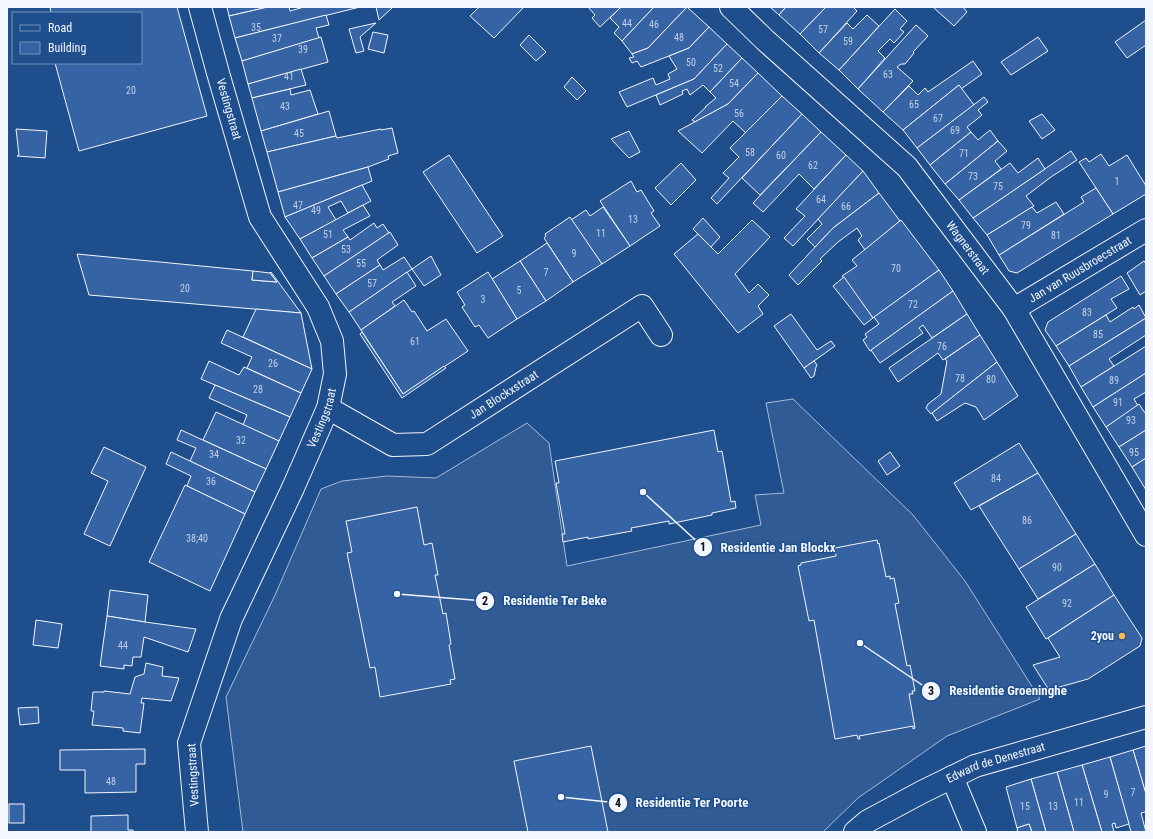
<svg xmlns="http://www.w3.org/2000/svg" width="1153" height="839" font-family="'Roboto Condensed',sans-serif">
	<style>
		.built { fill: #305b95; stroke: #a8bbd7 }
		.building { fill: #3563a3; stroke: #f2f6ff }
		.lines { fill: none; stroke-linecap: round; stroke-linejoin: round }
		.minor-casing { stroke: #f2f6ff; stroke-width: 24 }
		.minor { stroke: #1f4e8c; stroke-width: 22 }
		.poi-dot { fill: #ffb74d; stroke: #1f4e8c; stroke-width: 1.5 }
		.labels { text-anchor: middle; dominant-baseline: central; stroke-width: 3; stroke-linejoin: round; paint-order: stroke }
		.number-label { font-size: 10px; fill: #c3d1e8 }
		.street-label { font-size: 12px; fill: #f2f6ff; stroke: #1f4e8c }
		.poi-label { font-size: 12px; font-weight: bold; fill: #f2f6ff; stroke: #1f4e8c; text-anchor: end }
		.leader { fill: none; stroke: #f2f6ff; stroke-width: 1.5 }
		.callout-dot { fill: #f2f6ff; stroke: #1f4e8c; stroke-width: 1.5 }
		.mark-label { font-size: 12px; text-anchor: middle; font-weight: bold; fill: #111 }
		.callout-label { font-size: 13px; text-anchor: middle; font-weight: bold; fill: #f2f6ff; stroke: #1f4e8c; stroke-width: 3; stroke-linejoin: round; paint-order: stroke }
	</style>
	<rect width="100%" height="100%" fill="#1f4e8c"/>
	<polygon class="built" points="793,399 913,515 965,581 1040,699 947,736 858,798 823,832 243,832 226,697 276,593 321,489 342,481 387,476 436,478 527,423 549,443 567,566 761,525 755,495 784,493 766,403"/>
	<g class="building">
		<polygon points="50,7 177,7 207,116 79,151 55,63 141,63 141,13 51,13"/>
		<polygon points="227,7 268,7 229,16"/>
		<polygon points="268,7 289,7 290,11 304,7 360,7 235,38 229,16"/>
		<polygon points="376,7 393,7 379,20"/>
		<polygon points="479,7 524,7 494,38 470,16"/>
		<polygon points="588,7 621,7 600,27 592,18 595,15"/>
		<polygon points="621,7 654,7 622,41 614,33 619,27 610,18"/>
		<polygon points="654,7 687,7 648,48 632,54 622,41"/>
		<polygon points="687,7 709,27 689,48 641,67 637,61 632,63 629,58 634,57 632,54 648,48"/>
		<polygon points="770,7 786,7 779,15"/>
		<polygon points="786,7 826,7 800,34 779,15"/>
		<polygon points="826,7 853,7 857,11 819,53 800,34"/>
		<polygon points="935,7 963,7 967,12 954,26 934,8"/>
		<polygon points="895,9 907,21 900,29 904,32 894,43 890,39 878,51 885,58 858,89 839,70"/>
		<polygon points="326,15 329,25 316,28 319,38 242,61 235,38"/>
		<polygon points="867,15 879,26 839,70 819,53 847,23 853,29"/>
		<polygon points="1146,20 1146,45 1127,58 1115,42"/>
		<polygon points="376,23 360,37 364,51 356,53 349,29"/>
		<polygon points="916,25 928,36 913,52 914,53 905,64 901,64 897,67 913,81 883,112 858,89"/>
		<polygon points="709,27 727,44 694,79 627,107 619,92 653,78 656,85 670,79 668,74 677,69 669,56 689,48"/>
		<polygon points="373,32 388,35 384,53 368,49"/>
		<polygon points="529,35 546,52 536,61 520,45"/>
		<polygon points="321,37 328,62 248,84 242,61"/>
		<polygon points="1038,37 1048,51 1011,75 1001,62"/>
		<polygon points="727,44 742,58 710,92 703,85 690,95 687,89 682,91 683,94 660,105 656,95 694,79"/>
		<polygon points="742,58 758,73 728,104 695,122 692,120 706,107 705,107 716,98 710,92"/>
		<polygon points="973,61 982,74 961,89 959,85 903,130 883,112 909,86 918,95 925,88 928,92"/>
		<polygon points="301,69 306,85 252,98 248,84"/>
		<polygon points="758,73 782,96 746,133 733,121 702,153 678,131 728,104"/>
		<polygon points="572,77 586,91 577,100 564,87"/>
		<polygon points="959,85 974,105 917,148 903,130"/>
		<polygon points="290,89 291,95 310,90 318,114 261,131 252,98"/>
		<polygon points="782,96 802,114 717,204 711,198 729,178 723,173 739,157 730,148"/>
		<polygon points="984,97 988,102 978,110 982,115 967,127 971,132 930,165 917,148"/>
		<polygon points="329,111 336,136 267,152 261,131"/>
		<polygon points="802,114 821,132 760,195 742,178"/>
		<polygon points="1042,114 1055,130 1042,139 1029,121"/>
		<polygon points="392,128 398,153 388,156 389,159 368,167 278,192 267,152 336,136 337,138 381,129 381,130"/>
		<polygon points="16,129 47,131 45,158 17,156 19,155"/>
		<polygon points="990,130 998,141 945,184 930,165 971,132 978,140"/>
		<polygon points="629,131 640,152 629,158 611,139"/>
		<polygon points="821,132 846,155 814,189 799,174 763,212 753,203"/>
		<polygon points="998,141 1007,151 995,161 1001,169 959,200 945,184"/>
		<polygon points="1071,151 1077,160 1051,177 1026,196 1034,206 987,235 973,218"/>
		<polygon points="1101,154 1109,166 1127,155 1146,186 1146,194 1113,214 1079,162 1086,158 1089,162"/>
		<polygon points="449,155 503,236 477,253 423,172"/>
		<polygon points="846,155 863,171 793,246 784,238 805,216 796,209"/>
		<polygon points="1038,158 1045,169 973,218 959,200 1010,163 1018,173"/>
		<polygon points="681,163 696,180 671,205 655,188"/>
		<polygon points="368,167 372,181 285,217 278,192"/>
		<polygon points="863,171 879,193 833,228 815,247 807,239 822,224 818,219"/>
		<polygon points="631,181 637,192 641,190 654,211 651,213 660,226 630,246 600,201"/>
		<polygon points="362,185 371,201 348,213 341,201 328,207 336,220 300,239 285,217"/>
		<polygon points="1096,188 1113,214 1017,273 1009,271 999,255 1084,202 1081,197"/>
		<polygon points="879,193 900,221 865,250 858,240 862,236 857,228 838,242 820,259 822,261 798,285 789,275 833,228"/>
		<polygon points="1056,202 1064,214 999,255 987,235 1032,207 1037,213"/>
		<polygon points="363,205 370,216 343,230 348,237 312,258 300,239"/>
		<polygon points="603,207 630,246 602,264 571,220 586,210 590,216"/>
		<polygon points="570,217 602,264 573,282 544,238 546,236 545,234"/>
		<polygon points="703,218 720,237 711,247 693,229"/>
		<polygon points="752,220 770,237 735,274 749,293 758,284 769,295 758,306 763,314 738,333 674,254 698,234 718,254"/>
		<polygon points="901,220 939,270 873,318 842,276 857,266 852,260"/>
		<polygon points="374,223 377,228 383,224 389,233 324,276 312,258 348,237 350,240"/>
		<polygon points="390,232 398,245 377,260 380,265 336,294 324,276"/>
		<polygon points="547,243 573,282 546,301 520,261"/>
		<polygon points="77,254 253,271 252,280 277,282 270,273 271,272 301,313 89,295"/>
		<polygon points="431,256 441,275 424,286 412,269"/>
		<polygon points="404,257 412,269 349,312 336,294 380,265 383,270"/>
		<polygon points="520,261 546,301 517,319 492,279"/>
		<polygon points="1144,261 1146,264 1146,291 1140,295 1127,273"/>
		<polygon points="939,270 953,291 870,351 863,340 867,337 865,334 879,324 874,317"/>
		<polygon points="253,271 270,273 277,282 252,280"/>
		<polygon points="407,272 416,286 392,302 395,306 361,330 349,312"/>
		<polygon points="488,272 517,319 488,338 479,325 475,327 462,307 465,305 457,292"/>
		<polygon points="1121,276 1129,289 1111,299 1117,308 1056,346 1045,330 1048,322"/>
		<polygon points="844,277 873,318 864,325 833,286"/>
		<polygon points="953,291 967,314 932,338 923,325 919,328 923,333 880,363 871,350"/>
		<polygon points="404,300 412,312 414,311 427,331 446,319 468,351 403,394 361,330"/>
		<polygon points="1139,305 1146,318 1069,366 1056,346 1106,315 1110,322 1133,307 1134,309"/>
		<polygon points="256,309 301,313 312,369 243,337"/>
		<polygon points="791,314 817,350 831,341 835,346 804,368 774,326"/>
		<polygon points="967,314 980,335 943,360 938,353 898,382 889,368"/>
		<polygon points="1146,318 1146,335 1109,359 1114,366 1081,387 1069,366"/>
		<polygon points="227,330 312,369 301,393 247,368 252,357 221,343"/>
		<polygon points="362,332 403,394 444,366 446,368 402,398 360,334"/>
		<polygon points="980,335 997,362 931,414 926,408 928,404 941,394 947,361 945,359"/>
		<polygon points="1146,346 1146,373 1093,407 1081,387"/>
		<polygon points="209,361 239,375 244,367 301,393 290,417 201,379"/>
		<polygon points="814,361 817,365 816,367 814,376 811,378 804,368"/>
		<polygon points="997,362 1018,396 984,420 976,407 965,403 937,421 932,413"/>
		<polygon points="1146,373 1146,392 1134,399 1138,406 1106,427 1093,407"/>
		<polygon points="215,385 290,417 279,441 243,425 247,415 209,398"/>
		<polygon points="1139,404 1145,413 1146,412 1146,430 1119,447 1106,427"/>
		<polygon points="216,412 279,441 266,469 203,440"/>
		<polygon points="181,430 266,469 255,492 190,461 196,448 177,440"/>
		<polygon points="714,430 718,452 722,451 731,502 735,501 736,508 712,513 712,515 669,524 669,521 631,528 632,531 588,539 588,537 563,542 562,534 565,534 556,483 559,483 555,461"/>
		<polygon points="1146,430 1146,458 1132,467 1119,447"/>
		<polygon points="1019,443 1038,473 971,510 954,483"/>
		<polygon points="104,447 146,467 110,546 84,534 108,481 91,473"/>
		<polygon points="171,452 255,492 245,514 187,486 191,476 166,464"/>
		<polygon points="890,452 900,466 887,475 878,461"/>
		<polygon points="1146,458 1146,490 1132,467"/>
		<polygon points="1038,473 1076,534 1019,569 979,506"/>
		<polygon points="185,485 245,514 210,591 149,562"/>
		<polygon points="417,507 424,545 432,543 438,575 435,575 443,614 446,613 451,644 449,645 455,679 450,680 451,684 380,697 375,667 370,668 347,553 352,552 346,521"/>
		<polygon points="1076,534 1095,564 1038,599 1019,569"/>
		<polygon points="877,540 878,544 879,543 886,577 890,576 890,579 894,578 899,603 895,604 907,666 910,665 915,691 912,691 913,694 909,694 915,728 913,729 913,726 859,736 860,739 858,739 857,735 835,739 814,620 809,621 798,566 801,565 801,563 836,556 835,548"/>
		<polygon points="1095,564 1114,595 1046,639 1026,607"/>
		<polygon points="110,590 148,595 145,622 107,616"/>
		<polygon points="1114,595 1142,638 1140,646 1088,679 1049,690 1033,665 1060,657 1048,638"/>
		<polygon points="107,616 145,622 196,629 188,652 144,637 141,657 133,657 132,666 124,665 124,669 100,666"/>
		<polygon points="36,620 62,624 58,648 33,645"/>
		<polygon points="146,663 163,667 162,676 179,678 171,701 142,698 141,703 144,703 140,733 123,731 123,728 92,725 94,711 91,711 93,692 104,692 104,691 130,694 135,677 144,674"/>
		<polygon points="38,707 39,723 20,725 18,708"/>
		<polygon points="591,746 608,832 528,832 514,761"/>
		<polygon points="1146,746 1146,790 1145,791 1133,750"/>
		<polygon points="145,749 145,764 136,764 136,792 85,793 85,770 60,770 60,750"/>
		<polygon points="1133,750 1146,794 1146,812 1141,813 1146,832 1131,832 1110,757"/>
		<polygon points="1110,757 1129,824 1116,828 1115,823 1112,824 1114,832 1102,832 1082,765"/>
		<polygon points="1082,765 1102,832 1074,832 1057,772"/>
		<polygon points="1057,772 1074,832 1046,832 1031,779"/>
		<polygon points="1031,779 1046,832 1032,832 1029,824 1017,828 1006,787"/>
		<rect x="9" y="804" width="15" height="19"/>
		<polygon points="127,815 128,815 128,830 133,830 133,832 91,832 91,816"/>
		<polygon points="1029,824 1032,832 1018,832 1017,828"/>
	</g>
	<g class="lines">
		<g class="minor-casing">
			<g id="minor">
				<path id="s1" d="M731 7 765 40 907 167 1014 309 1146 535"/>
				<path id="s2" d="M1014 309 1146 230"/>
				<path id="s3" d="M328 408 393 445 427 444 642 306 661 335"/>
				<polyline points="952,777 975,832"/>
				<path id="s4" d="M197 832 189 743 231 619 293 488 328 408 335 374 332 341 318 307 260 217 218 73 200 7"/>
				<path id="s5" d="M855 832 868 821 922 792 975 766 1146 717"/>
			</g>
		</g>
		<use href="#minor" class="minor"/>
	</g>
	<circle class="poi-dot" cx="1122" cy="636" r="4"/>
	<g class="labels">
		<g class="number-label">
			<text x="627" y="23">44</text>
			<text x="654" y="24">46</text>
			<text x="256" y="27">35</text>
			<text x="823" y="29">57</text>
			<text x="679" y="37">48</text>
			<text x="277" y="38">37</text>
			<text x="848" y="41">59</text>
			<text x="303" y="49">39</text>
			<text x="691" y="62">50</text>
			<text x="718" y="68">52</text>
			<text x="888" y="74">63</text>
			<text x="289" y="76">41</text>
			<text x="734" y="83">54</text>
			<text x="131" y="90">20</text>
			<text x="914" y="104">65</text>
			<text x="285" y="106">43</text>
			<text x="739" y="113">56</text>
			<text x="938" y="118">67</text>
			<text x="955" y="130">69</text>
			<text x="299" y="133">45</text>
			<text x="750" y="152">58</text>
			<text x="964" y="153">71</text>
			<text x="781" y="155">60</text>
			<text x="813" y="165">62</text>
			<text x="973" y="176">73</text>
			<text x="1117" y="181">1</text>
			<text x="998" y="186">75</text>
			<text x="821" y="199">64</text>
			<text x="298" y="205">47</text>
			<text x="846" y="206">66</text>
			<text x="316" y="210">49</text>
			<text x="633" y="219">13</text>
			<text x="1026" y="225">79</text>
			<text x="601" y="233">11</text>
			<text x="328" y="234">51</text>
			<text x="1056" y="235">81</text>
			<text x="346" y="249">53</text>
			<text x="574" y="253">9</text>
			<text x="361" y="263">55</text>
			<text x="896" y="268">70</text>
			<text x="546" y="272">7</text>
			<text x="372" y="283">57</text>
			<text x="185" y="288">20</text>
			<text x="519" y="290">5</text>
			<text x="483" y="299">3</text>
			<text x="913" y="304">72</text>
			<text x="1087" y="312">83</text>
			<text x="1098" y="334">85</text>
			<text x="415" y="341">61</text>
			<text x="942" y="346">76</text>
			<text x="273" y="363">26</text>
			<text x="960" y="378">78</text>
			<text x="991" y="379">80</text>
			<text x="1114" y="380">89</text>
			<text x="258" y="389">28</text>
			<text x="1118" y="402">91</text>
			<text x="1131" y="420">93</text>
			<text x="241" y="440">32</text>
			<text x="1134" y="452">95</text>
			<text x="214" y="454">34</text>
			<text x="996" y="478">84</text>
			<text x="211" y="481">36</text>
			<text x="1027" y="520">86</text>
			<text x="197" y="538">38;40</text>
			<text x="1057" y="567">90</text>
			<text x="1067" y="603">92</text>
			<text x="123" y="645">44</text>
			<text x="111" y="781">48</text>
			<text x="1133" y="792">7</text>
			<text x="1106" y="794">9</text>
			<text x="1079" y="802">11</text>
			<text x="1025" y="806">15</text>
			<text x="1053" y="806">13</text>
		</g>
		<g class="street-label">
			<text transform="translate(229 109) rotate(74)">Vestingstraat</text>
			<text stroke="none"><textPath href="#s1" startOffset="339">Wagnerstraat</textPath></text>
			<text stroke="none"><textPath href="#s2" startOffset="77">Jan van Ruusbroecstraat</textPath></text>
			<text stroke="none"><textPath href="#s3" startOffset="200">Jan Blockxstraat</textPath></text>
			<text stroke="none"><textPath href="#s4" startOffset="441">Vestingstraat</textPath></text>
			<text stroke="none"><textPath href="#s5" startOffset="158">Edward de Denestraat</textPath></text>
			<text transform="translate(193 775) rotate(-93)">Vestingstraat</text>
		</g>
		<g class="poi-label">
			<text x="1114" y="636">2you</text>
		</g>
	</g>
	<path class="leader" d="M643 492L703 547M397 594L485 601M860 643L931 691M561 797L618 803"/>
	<g class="callout-dot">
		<circle cx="643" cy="492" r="4"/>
		<circle cx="397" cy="594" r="4"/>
		<circle cx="860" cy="643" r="4"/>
		<circle cx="561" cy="797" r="4"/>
		<circle cx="703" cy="547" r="10"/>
		<circle cx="485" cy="601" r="10"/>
		<circle cx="931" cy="691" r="10"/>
		<circle cx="618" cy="803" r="10"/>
	</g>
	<g class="mark-label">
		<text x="703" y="551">1</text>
		<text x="485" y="605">2</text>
		<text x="931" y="695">3</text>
		<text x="618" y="807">4</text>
	</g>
	<g class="callout-label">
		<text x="778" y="552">Residentie Jan Blockx</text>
		<text x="555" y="605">Residentie Ter Beke</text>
		<text x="1008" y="695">Residentie Groeninghe</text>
		<text x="692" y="807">Residentie Ter Poorte</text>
	</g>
	<rect width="1153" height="839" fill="none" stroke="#f2f6ff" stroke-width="16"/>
	<rect x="12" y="12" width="130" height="52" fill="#1f4e8c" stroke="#7391ba"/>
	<rect x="20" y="25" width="20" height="6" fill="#1f4e8c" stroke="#7391ba"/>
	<text x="48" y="32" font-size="12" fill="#f2f6ff">Road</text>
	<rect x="20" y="42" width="20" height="12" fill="#3563a3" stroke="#7391ba"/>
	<text x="48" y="52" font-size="12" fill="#f2f6ff">Building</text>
</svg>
